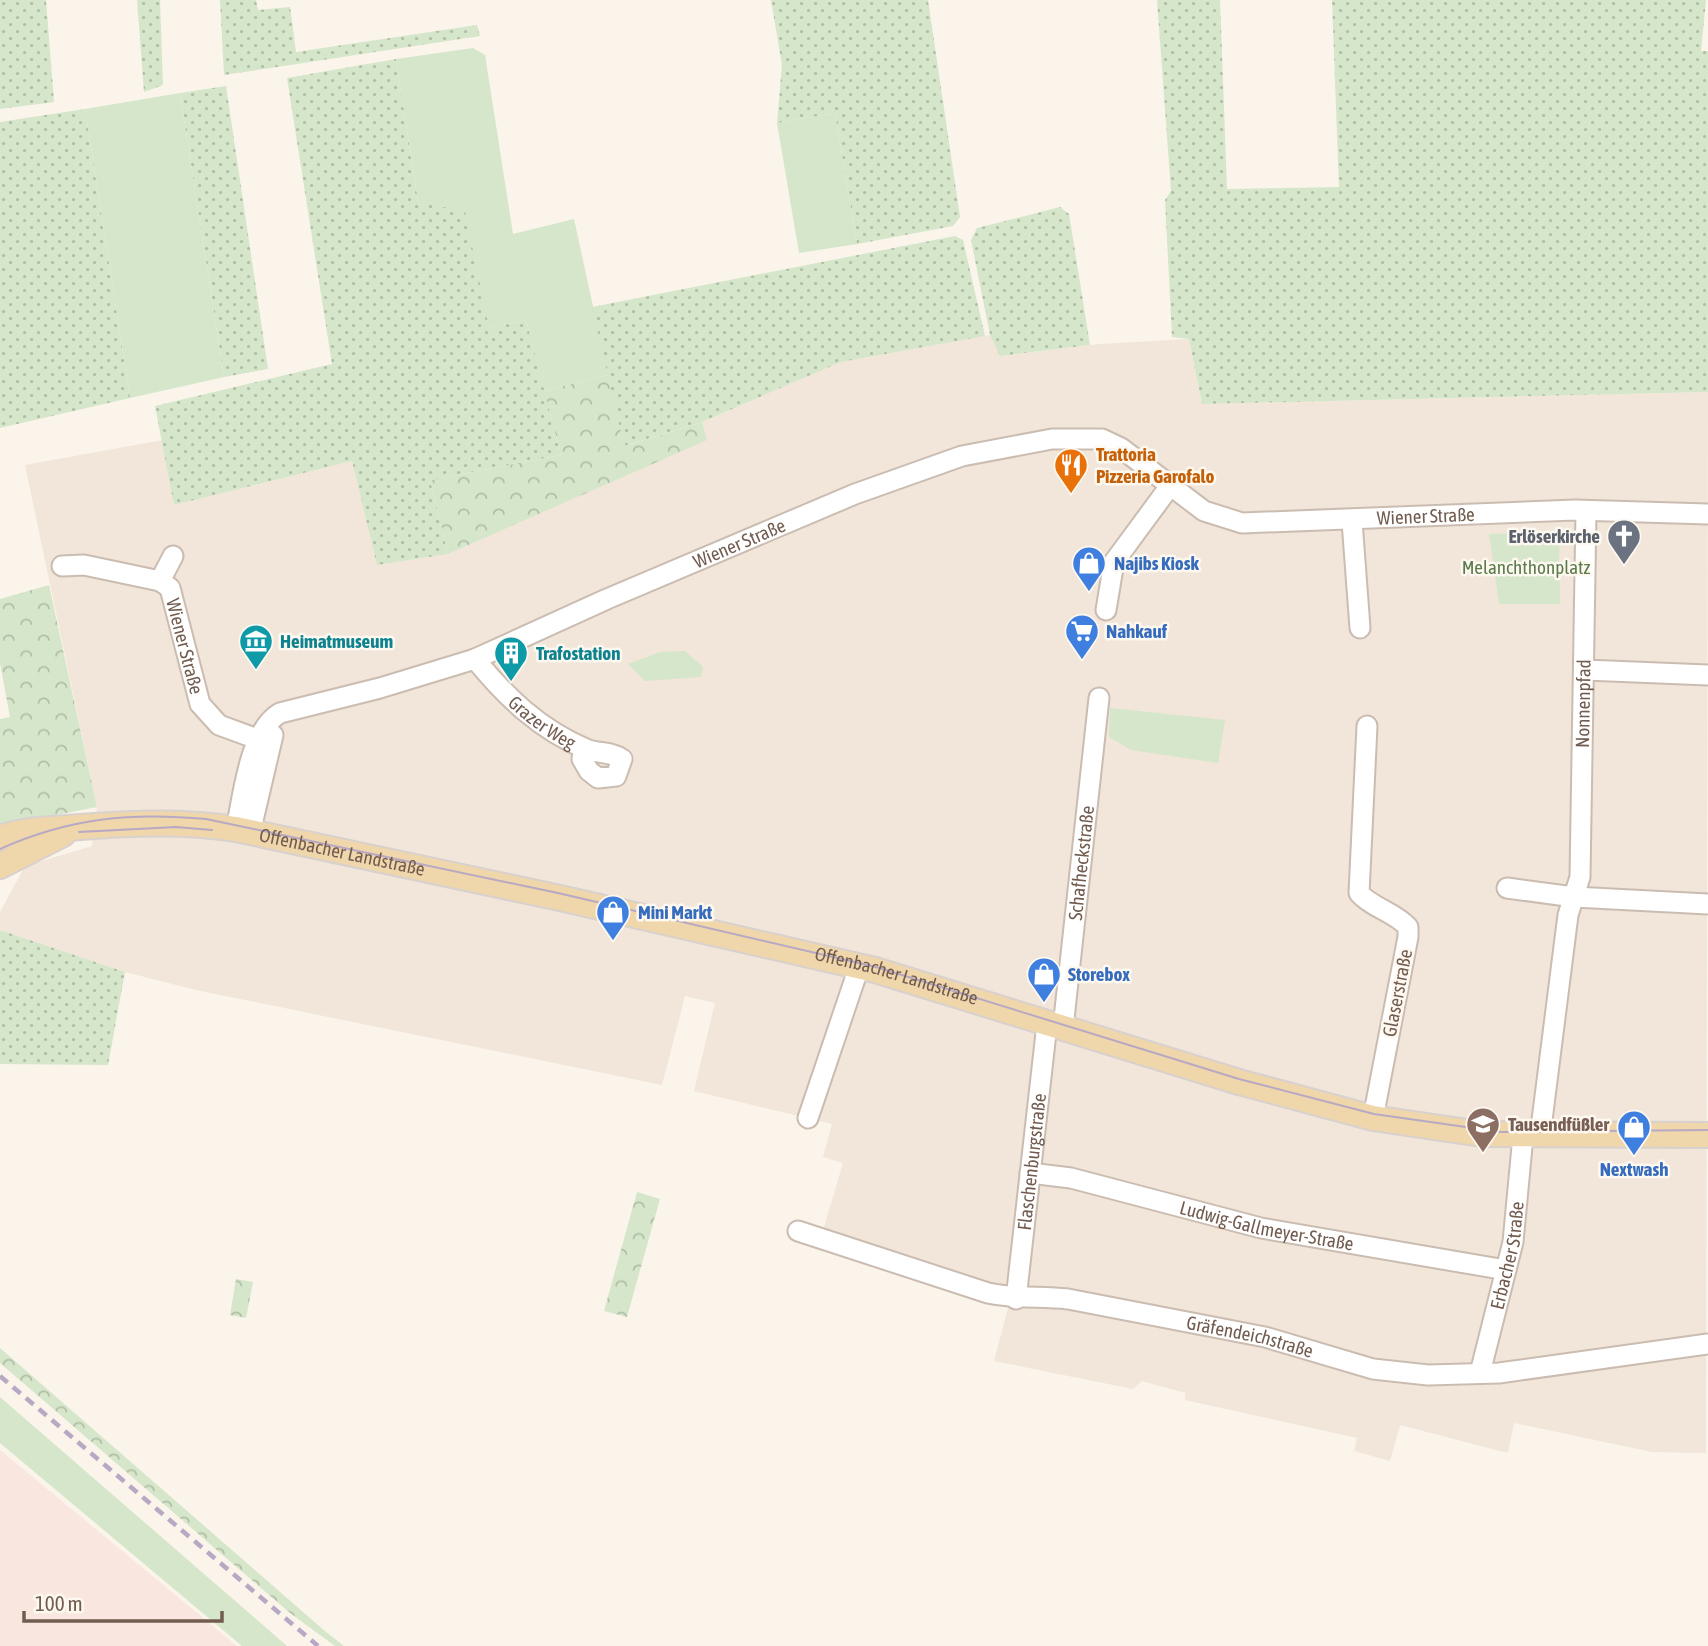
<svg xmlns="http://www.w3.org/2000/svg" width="1708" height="1646" font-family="'Asap Condensed',sans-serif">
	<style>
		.residential { fill: #f1e6d9 }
		.commercial { fill: #f9e7df }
		.green { fill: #d5e6ca }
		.forest { fill: url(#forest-crowns) }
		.garden { fill: url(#garden-dots) }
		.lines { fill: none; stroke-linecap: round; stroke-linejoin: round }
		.minor-casing { stroke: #cbbcb1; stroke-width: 23 }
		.major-casing { stroke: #d8d1ce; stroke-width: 28 }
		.minor { stroke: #fff; stroke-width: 19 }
		.major { stroke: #f0d6ab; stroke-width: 24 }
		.tram { stroke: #b7a9c3; stroke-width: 2 }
		.rail { stroke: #b7a9c3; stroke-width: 4.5; stroke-dasharray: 10 7; stroke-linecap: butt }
		.labels { text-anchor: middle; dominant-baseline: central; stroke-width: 5; stroke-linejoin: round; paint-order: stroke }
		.food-label { font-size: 19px; font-weight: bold; fill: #c56008; stroke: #fdf8f0; text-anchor: start }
		.street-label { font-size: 19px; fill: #725c50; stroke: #fdf8f0 }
		.worship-label { font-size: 19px; font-weight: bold; fill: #5b616d; stroke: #fdf8f0; text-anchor: end }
		.shop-label { font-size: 19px; font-weight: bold; fill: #366cbe; stroke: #fdf8f0; text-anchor: start }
		.park-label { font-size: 19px; fill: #5b7b4d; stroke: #fdf8f0 }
		.culture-label { font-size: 19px; font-weight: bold; fill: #0d838f; stroke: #fdf8f0; text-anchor: start }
		.education-label { font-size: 19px; font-weight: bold; fill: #785e54; stroke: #fdf8f0; text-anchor: start }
	</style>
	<defs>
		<pattern id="forest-crowns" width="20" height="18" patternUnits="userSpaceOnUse" patternTransform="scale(1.75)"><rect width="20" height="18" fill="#d5e6ca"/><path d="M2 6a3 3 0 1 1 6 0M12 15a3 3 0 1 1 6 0" fill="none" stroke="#b1bea6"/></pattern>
		<pattern id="garden-dots" width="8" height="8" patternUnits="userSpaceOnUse" patternTransform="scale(1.75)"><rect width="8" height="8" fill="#d5e6ca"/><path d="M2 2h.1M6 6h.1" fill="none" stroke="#b1bea6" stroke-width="1.8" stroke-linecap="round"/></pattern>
	</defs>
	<rect width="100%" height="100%" fill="#faf4ea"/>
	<polygon class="residential" points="990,335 1000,356 1100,344 1189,339 1202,404 1708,392 1706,1453 1652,1452 1514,1423 1508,1453 1400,1425 1390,1461 1354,1451 1357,1438 1185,1400 1185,1393 1142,1381 1133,1389 994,1361 1009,1304 819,1244 843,1163 823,1157 832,1124 694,1091 715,1003 685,996 662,1085 196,990 125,972 0,930 0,912 25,866 92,846 97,807 25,465 163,440 174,505 352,461 377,565 448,554 706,440 702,422 841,362"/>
	<polygon class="commercial" points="0,1450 237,1646 0,1646"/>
	<g class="green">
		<polygon points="473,48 485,55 513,234 574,219 608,375 544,391 526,320 489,328 418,201 396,59"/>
		<polygon points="180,93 224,377 130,398 85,109"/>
		<polygon points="835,113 857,244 799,253 777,123"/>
		<polygon points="1559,532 1560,604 1499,604 1489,534"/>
		<polygon points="685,651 703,667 701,677 645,681 628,664 660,652"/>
		<polygon points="1110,708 1225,720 1218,763 1131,750 1109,737"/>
		<polygon points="0,1397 287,1646 242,1646 0,1443"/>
	</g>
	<g class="forest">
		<polygon points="608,375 625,446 702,422 707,440 448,554 430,480 561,455 544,391"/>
		<polygon points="49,585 97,807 0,826 0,719 10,717 0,663 0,599"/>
		<polygon points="637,1192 660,1199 627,1317 604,1311"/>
		<polygon points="236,1279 253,1282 246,1318 230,1315"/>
		<polygon points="0,1348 326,1632 344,1646 335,1646 290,1613 0,1363"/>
	</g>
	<g class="garden">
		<polygon points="0,0 46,0 54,102 0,109"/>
		<polygon points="137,0 160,0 163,85 144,92"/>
		<polygon points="220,0 256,0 258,10 290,7 296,52 477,25 480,36 224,75"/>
		<polygon points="771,0 928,0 960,217 953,226 857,244 835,113 777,123 782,65"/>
		<polygon points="1157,0 1220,0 1227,189 1339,187 1332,0 1706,0 1701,51 1708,51 1708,392 1202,404 1189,339 1172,337 1165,200 1171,191"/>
		<polygon points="396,59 418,201 465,212 489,328 526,320 561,455 430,480 448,554 377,565 352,461 174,505 155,406 332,364 287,78"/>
		<polygon points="226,86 268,369 224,377 180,93"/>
		<polygon points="85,109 130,398 0,428 0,122"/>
		<polygon points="1060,207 1069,214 1090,345 1000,356 990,335 971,240 977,228"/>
		<polygon points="955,236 963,240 985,336 841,362 702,422 624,446 592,307"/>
		<polygon points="0,930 125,972 108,1065 0,1064"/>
	</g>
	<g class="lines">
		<g class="minor-casing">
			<g id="minor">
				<polyline points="1352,521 1360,628"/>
				<path id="s1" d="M62 566 84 565 160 581 170 588 200 704 219 725 268 743"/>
				<polyline points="160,581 173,556"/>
				<polyline points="1106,610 1114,562 1170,486"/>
				<path id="s2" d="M475 659C506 697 539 729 586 749 598 754 611 751 622 759L616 776 598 778 589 771 582 759 584 748"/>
				<polyline points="1585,670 1708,675"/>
				<path d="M1367 726 1359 893C1372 908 1393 911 1408 927V937L1373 1118"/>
				<path id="s3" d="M236 829C243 797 249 731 280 713L380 688 475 659 607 599 855 494 962 456 1052 439H1102L1121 448 1204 511 1242 523 1575 510 1708 514"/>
				<polyline points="250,833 273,735"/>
				<polyline points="1507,888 1574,897 1708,904"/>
				<path id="s4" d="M1063 1028 1099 698"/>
				<polyline points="808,1118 859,967"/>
				<path id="s5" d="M1540 1136 1568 915 1580 877 1586 511"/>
				<path id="s6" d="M1030 1173 1071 1178 1261 1228 1506 1270"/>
				<path id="s7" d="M798 1231 988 1293C1015 1299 1041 1296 1068 1299L1265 1337 1373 1369 1428 1375 1499 1373 1708 1344"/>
				<path id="s8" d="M1016 1299 1047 1024"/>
				<path id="s9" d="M1480 1373 1513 1242 1523 1136"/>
			</g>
		</g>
		<g class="major-casing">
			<g id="major">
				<path id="s10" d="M0 838C26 829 53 829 80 827 133 823 184 821 236 829L560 898 875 970 1239 1082 1373 1118 1481 1134 1708 1135"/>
				<polyline points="0,866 63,834"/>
			</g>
		</g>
		<use href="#minor" class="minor"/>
		<use href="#major" class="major"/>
		<g class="tram">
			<polyline points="79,832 176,827 212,830"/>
			<path id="s11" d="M0 849C69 818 131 812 206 819L558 893 876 967 1239 1079 1374 1114 1501 1132 1708 1130"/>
		</g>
		<polyline class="rail" points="0,1376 318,1646"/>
	</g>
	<defs>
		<g id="restaurant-pin" transform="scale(1.75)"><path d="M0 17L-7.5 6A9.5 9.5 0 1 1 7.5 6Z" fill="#e8710a" stroke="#fdf8f0"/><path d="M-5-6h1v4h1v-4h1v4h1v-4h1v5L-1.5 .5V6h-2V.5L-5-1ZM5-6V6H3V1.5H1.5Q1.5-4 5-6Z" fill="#fff"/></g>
		<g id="church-pin" transform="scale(1.75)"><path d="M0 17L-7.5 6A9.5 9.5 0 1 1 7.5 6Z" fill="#6b7280" stroke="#fdf8f0"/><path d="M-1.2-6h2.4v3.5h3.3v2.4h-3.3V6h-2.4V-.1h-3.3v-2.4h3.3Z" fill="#fff"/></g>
		<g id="shop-pin" transform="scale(1.75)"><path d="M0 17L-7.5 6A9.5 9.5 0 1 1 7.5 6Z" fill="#3f7fe0" stroke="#fdf8f0"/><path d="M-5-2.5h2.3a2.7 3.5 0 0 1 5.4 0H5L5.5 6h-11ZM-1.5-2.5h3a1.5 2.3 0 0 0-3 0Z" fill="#fff"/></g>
		<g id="supermarket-pin" transform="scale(1.75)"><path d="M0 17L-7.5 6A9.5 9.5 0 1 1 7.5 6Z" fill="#3f7fe0" stroke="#fdf8f0"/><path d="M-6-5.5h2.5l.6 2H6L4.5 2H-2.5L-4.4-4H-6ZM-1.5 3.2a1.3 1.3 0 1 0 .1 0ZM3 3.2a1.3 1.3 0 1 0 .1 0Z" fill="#fff"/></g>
		<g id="museum-pin" transform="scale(1.75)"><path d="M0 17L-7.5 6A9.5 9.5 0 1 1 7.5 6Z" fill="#0f9aa8" stroke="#fdf8f0"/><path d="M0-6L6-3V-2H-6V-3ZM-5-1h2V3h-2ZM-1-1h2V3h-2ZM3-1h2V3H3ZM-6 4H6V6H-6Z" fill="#fff"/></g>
		<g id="building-pin" transform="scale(1.75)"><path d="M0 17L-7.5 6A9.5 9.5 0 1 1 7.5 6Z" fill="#0f9aa8" stroke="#fdf8f0"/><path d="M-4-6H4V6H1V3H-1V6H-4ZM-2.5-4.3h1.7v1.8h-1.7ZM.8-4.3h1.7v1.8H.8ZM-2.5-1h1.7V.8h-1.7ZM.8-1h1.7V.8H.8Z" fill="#fff"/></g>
		<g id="school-pin" transform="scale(1.75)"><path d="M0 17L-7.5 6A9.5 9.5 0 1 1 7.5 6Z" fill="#8d6e63" stroke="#fdf8f0"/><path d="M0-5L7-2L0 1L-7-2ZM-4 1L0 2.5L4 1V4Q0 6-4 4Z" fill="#fff"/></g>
	</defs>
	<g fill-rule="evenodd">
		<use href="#restaurant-pin" x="1071" y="465"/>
		<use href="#church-pin" x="1624" y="536"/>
		<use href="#shop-pin" x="1089" y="563"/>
		<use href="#supermarket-pin" x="1082" y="631"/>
		<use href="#museum-pin" x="256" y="641"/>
		<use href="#building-pin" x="511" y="653"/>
		<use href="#shop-pin" x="613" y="912"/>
		<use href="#shop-pin" x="1044" y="974"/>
		<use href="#school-pin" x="1483" y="1124"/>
		<use href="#shop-pin" x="1634" y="1127"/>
	</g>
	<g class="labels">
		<g class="food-label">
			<text x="1096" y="454">Trattoria<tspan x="1096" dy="22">Pizzeria Garofalo</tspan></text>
		</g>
		<g class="street-label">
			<text stroke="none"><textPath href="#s3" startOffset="1348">Wiener Straße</textPath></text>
			<text stroke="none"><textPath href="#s3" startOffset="618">Wiener Straße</textPath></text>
			<text stroke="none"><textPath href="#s1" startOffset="172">Wiener Straße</textPath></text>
			<text stroke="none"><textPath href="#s5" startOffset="436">Nonnenpfad</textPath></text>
			<text stroke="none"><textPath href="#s2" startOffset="93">Grazer Weg</textPath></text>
			<text stroke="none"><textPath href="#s10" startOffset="346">Offenbacher Landstraße</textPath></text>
			<text stroke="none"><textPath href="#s4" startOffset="166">Schafheckstraße</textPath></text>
			<text stroke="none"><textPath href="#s11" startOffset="919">Offenbacher Landstraße</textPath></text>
			<text transform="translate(1397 993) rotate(-79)">Glaserstraße</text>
			<text stroke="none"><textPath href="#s8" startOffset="138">Flaschenburgstraße</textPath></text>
			<text stroke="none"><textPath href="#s6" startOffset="243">Ludwig-Gallmeyer-Straße</textPath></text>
			<text stroke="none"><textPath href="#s9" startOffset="121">Erbacher Straße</textPath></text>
			<text stroke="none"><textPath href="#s7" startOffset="466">Gräfendeichstraße</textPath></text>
		</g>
		<g class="worship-label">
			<text x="1600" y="536">Erlöserkirche</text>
		</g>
		<g class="shop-label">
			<text x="1114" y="563">Najibs Kiosk</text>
			<text x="1106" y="631">Nahkauf</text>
			<text x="638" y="912">Mini Markt</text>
			<text x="1068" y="974">Storebox</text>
			<text x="1634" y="1169" text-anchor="middle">Nextwash</text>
		</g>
		<g class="park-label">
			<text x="1526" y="567">Melanchthonplatz</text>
		</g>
		<g class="culture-label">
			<text x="280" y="641">Heimatmuseum</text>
			<text x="536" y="653">Trafostation</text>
		</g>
		<g class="education-label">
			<text x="1508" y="1124">Tausendfüßler</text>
		</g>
	</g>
	<path d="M24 1611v10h198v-10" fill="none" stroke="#725c50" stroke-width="3.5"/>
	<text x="35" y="1611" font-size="21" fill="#725c50" stroke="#fdf8f0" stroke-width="5" paint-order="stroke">100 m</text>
</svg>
